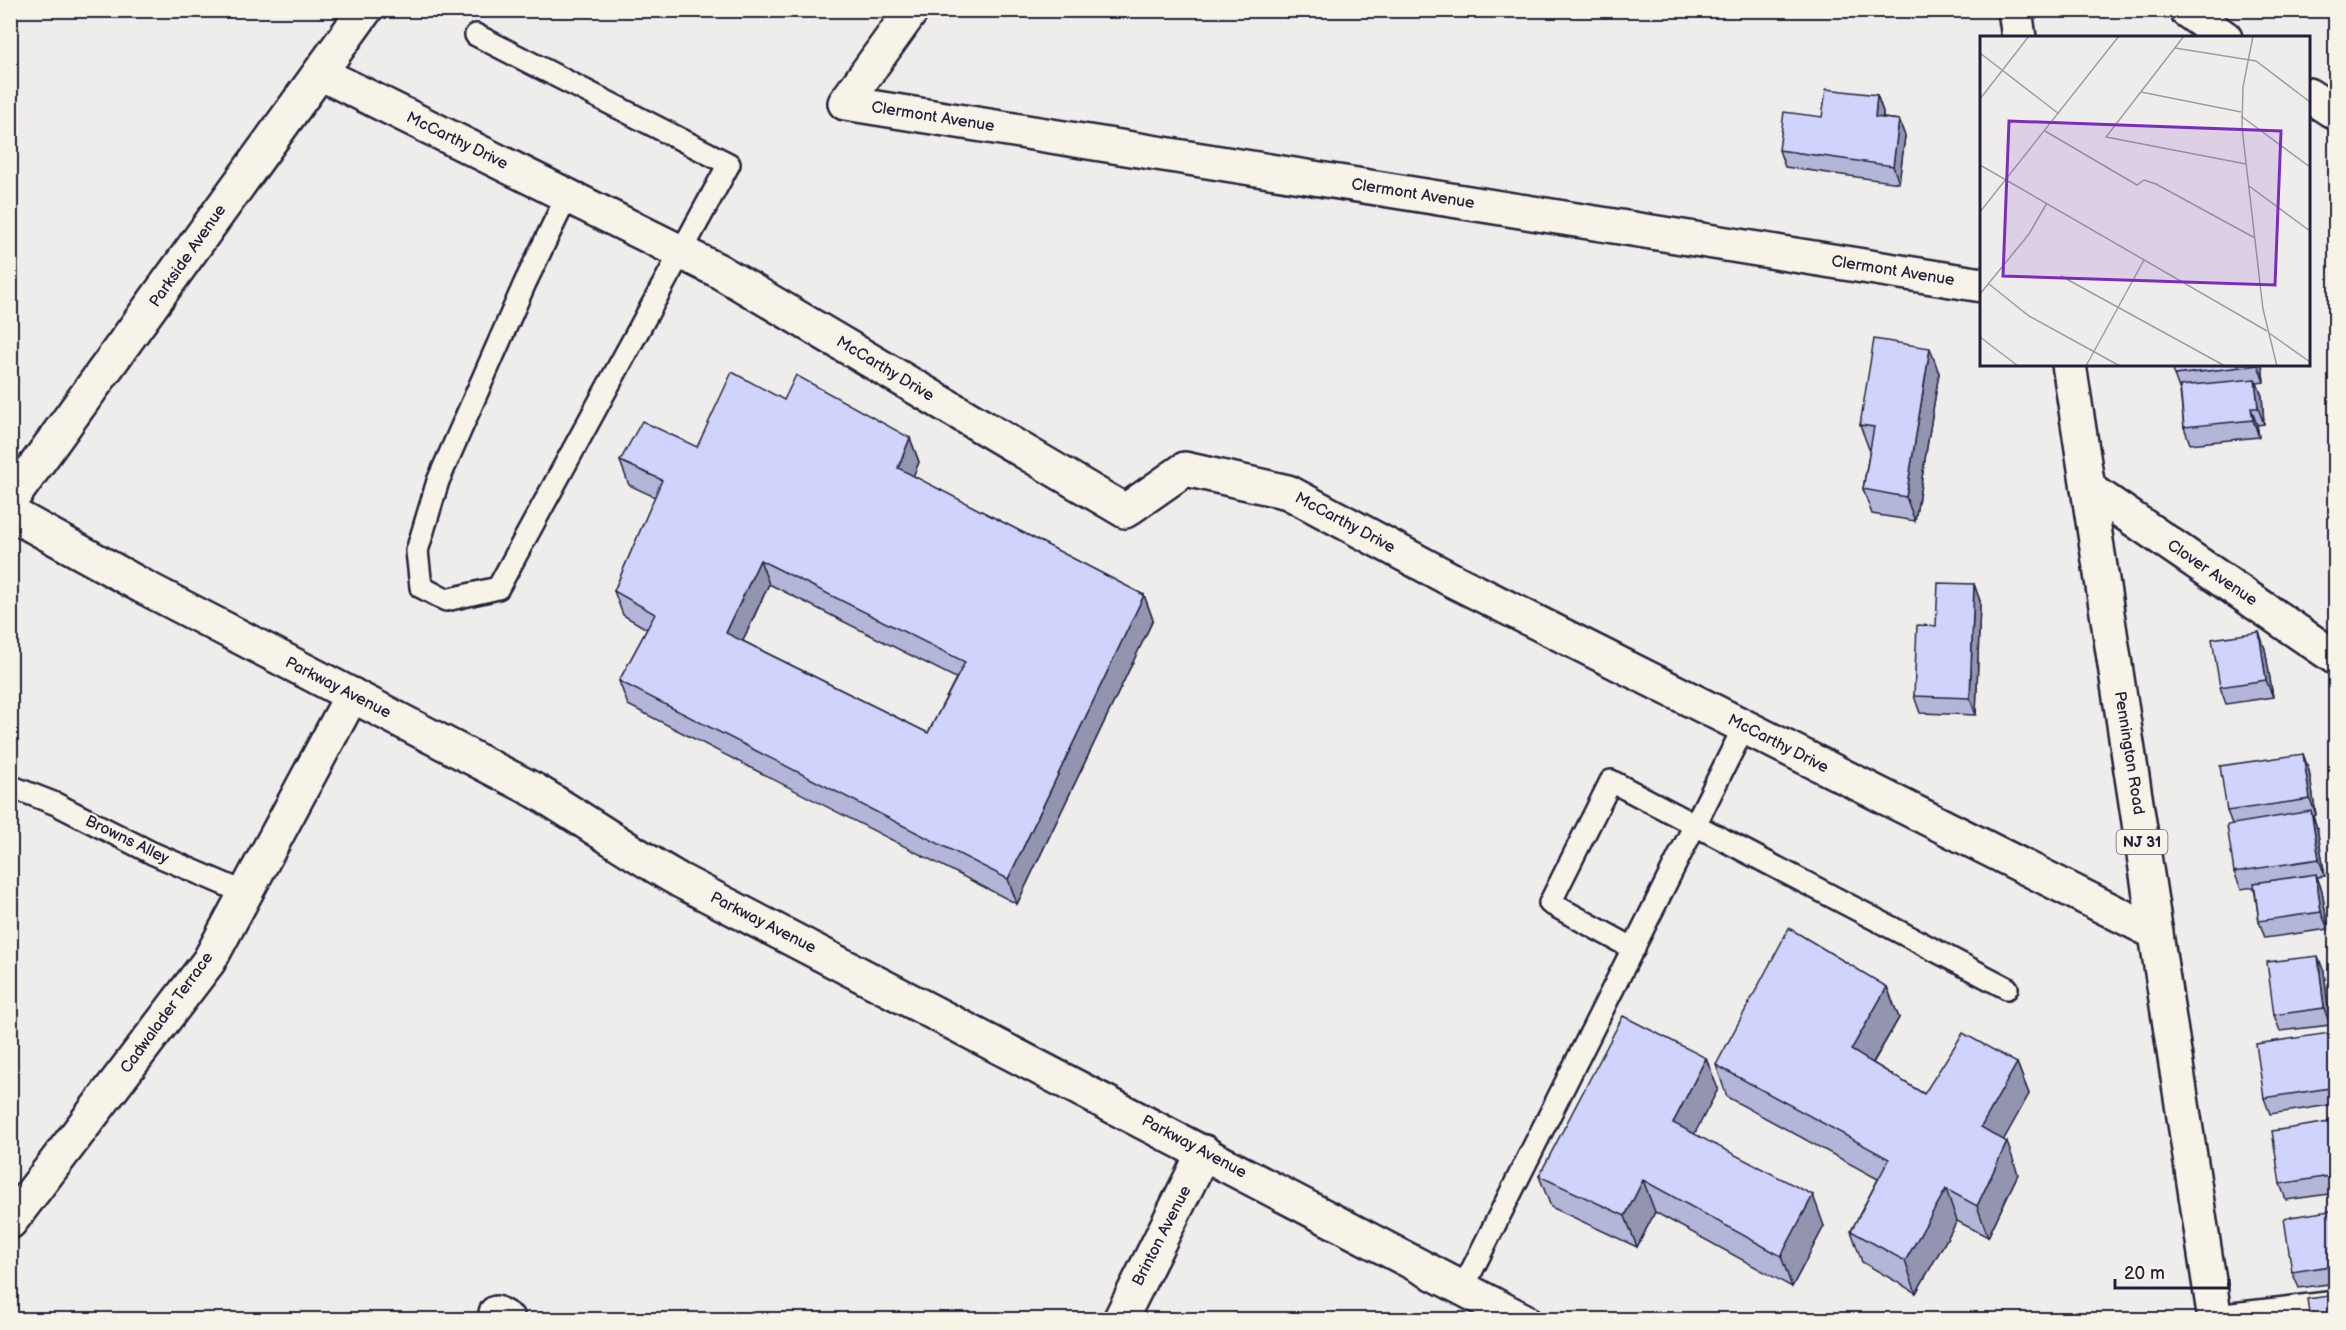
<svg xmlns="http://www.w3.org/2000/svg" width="2346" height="1330" font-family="'Balsamiq Sans',sans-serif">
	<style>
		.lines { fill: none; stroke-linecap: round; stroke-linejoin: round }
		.lane-casing { stroke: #22223b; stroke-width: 26 }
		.street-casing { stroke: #22223b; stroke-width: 38 }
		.secondary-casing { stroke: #22223b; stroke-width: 38 }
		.primary-casing { stroke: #22223b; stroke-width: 38 }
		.lane { stroke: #f7f3e8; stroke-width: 21 }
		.street { stroke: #f7f3e8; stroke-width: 33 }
		.secondary { stroke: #f7f3e8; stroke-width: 33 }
		.primary { stroke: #f7f3e8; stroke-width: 33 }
		.wall { fill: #b3b5d9; stroke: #22223b; stroke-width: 1.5; fill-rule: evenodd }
		.shaded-wall { fill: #9294b0; stroke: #22223b; stroke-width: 1.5 }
		.building { fill: #d0d3fc; stroke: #22223b; stroke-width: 1.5; fill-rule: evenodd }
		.labels { text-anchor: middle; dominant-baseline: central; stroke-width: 4.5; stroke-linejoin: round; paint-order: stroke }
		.shield { fill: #f7f3e8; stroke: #62616f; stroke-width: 1.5 }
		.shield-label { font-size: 15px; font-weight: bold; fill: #22223b }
		.street-label { font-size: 16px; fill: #22223b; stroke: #f7f3e8 }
		.inset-road { fill: none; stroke: #9d9ca5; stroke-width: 1.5 }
		.view { fill: #7b2cbf; fill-opacity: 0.15; stroke: #7b2cbf; stroke-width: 3 }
		.inset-edge { fill: none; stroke: #22223b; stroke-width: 3 }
	</style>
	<rect width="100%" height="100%" fill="#efedec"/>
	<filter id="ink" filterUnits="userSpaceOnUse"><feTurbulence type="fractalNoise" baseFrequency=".0167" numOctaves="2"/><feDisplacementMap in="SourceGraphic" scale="12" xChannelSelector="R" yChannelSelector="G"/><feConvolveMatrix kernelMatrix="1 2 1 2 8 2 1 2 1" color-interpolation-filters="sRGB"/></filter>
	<g filter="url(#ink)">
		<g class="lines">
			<g class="lane-casing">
				<g id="lane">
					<polyline points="476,35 729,164 498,588 446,600 421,587 417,551 438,481 525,283 567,196"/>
					<polyline points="10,786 56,804 152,853 245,893"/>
					<polyline points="1634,949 1550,903 1611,781 2007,988"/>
					<polyline points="1463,1288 1744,727"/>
					<polyline points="2215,1316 2336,1302"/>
				</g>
			</g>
			<g class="street-casing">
				<g id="street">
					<polyline points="912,10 845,103 1982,285"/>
					<polyline points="2186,10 2225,38"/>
					<polyline points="320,73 717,270 1125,511 1185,469 1288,492 1452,580 2156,933"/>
					<polyline points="2308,95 2336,113"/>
					<polyline points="2088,488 2336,658"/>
					<polyline points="10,1222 209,961 352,695"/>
					<polyline points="496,1313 508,1320"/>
					<polyline points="1120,1320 1204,1152"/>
				</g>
			</g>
			<g class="secondary-casing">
				<g id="secondary">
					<polyline points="10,501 365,10"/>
					<path d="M10 513 142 586 536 791C584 820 630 852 679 880L1523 1320"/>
				</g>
			</g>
			<g class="primary-casing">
				<g id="primary">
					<polyline points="2015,10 2019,38"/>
					<polyline points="2069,364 2215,1320"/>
				</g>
			</g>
			<use href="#lane" class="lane"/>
			<use href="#street" class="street"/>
			<use href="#secondary" class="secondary"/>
			<use href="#primary" class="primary"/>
		</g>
		<g class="wall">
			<polygon points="2318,10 2336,10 2336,22"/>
			<polygon points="1877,95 1883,112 1883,118 1899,120 1905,136 1899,183 1785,167 1779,150 1822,117"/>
			<polygon points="2262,364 2264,382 2257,383 2262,396 2264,424 2257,425 2259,437 2190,444 2184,427 2180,391 2174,375"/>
			<polygon points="1939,373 1915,521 1872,514 1863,489 1870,449 1869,449 1860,425"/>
			<path d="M910 438 919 462 913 476 1144 595 1153 620 1017 904 628 705 619 681 647 629 623 615 614 591 655 497 629 485 620 461 697 447ZM769 584 956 678 928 733 743 641Z"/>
			<polygon points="1974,584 1980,601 1976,715 1920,713 1914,696 1936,626"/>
			<polygon points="2259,632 2265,649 2273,697 2226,704 2220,687"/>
			<polygon points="2303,754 2309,771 2316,815 2313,816 2317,828 2325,876 2317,877 2322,891 2328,929 2265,938 2259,921 2254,887 2241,889 2234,872 2232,824 2227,811"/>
			<polygon points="2324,972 2330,1025 2280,1031 2274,1015"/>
			<polygon points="1887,987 1899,1018 1873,1063 1924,1094 2017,1063 2029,1094 2003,1140 2018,1174 1988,1237 1957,1221 1916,1293 1862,1262 1851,1231 1878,1179 1727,1097 1716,1065"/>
			<polygon points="2336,1032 2336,1104 2270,1114 2264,1098"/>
			<polygon points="1718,1089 1694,1134 1824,1226 1792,1287 1655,1212 1637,1247 1551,1207 1539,1176"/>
			<polygon points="2336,1121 2336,1193 2286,1200 2280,1184"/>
			<polygon points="2336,1210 2336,1283 2299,1288 2292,1272"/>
		</g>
		<g class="shaded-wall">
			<polygon points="1877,95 1883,112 1881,134 1875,117"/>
			<polygon points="1899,120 1905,136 1899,183 1893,166"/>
			<polygon points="1930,348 1939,373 1915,521 1906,497"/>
			<polygon points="2258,364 2262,364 2264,382 2258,365"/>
			<polygon points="2255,379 2262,396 2264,424 2258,408"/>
			<polygon points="2251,408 2257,425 2259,437 2253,420"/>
			<polygon points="910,438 919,462 907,492 898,468"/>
			<polygon points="760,560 769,584 735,657 726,633"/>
			<polygon points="1974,584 1980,601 1976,715 1970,698"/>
			<polygon points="1144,595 1153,620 1017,904 1008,879"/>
			<polygon points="2259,632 2265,649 2273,697 2266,680"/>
			<polygon points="2303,754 2309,771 2316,815 2310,799"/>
			<polygon points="2311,811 2317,828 2325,876 2319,859"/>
			<polygon points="2316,874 2322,891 2328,929 2321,912"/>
			<polygon points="2318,956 2324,972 2330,1025 2324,1008"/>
			<polygon points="1887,987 1899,1018 1862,1081 1851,1050"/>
			<polygon points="1706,1058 1718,1089 1684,1154 1673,1123"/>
			<polygon points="2017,1063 2029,1094 1993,1159 1981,1127"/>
			<polygon points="2007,1142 2018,1174 1988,1237 1977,1206"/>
			<polygon points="1643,1180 1655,1212 1637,1247 1625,1216"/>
			<polygon points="1946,1189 1957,1221 1916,1293 1905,1261"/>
			<polygon points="1813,1195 1824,1226 1792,1287 1781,1256"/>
		</g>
		<g class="building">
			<polygon points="1826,89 1877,95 1875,117 1899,120 1893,166 1779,150 1784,112 1822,117"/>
			<polygon points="1874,339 1930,348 1906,497 1863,489 1874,427 1860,425"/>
			<polygon points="2173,364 2258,364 2258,365 2174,375"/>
			<path d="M732 372 784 400 796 375 910 438 898 468 1144 595 1008 879 619 681 655 614 614 591 662 480 620 461 642 421 697 447ZM760 560 965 662 928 733 726 633Z"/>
			<polygon points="2255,379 2258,408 2251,408 2253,420 2184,427 2180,386"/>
			<polygon points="1938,583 1974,584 1970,698 1914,696 1917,625 1936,626"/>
			<polygon points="2259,632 2266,680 2220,687 2212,639"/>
			<polygon points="2303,754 2310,799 2227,811 2220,766"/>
			<polygon points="2311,811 2319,859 2234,872 2227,825"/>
			<polygon points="2316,874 2321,912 2259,921 2254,883"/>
			<polygon points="1789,928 1887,987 1851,1050 1924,1094 1963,1033 2017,1063 1981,1127 2007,1142 1977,1206 1946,1189 1905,1261 1851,1231 1889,1159 1716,1065"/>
			<polygon points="2318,956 2324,1008 2274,1015 2267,962"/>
			<polygon points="1623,1016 1706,1058 1673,1123 1813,1195 1781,1256 1643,1180 1625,1216 1539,1176"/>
			<polygon points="2336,1032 2336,1087 2264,1098 2256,1044"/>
			<polygon points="2336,1121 2336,1175 2280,1184 2272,1131"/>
			<polygon points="2336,1210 2336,1265 2292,1272 2284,1218"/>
			<polygon points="2336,1295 2336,1320 2310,1320 2307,1299"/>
		</g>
	</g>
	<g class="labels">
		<rect class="shield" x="2116.5" y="830" width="51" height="24" rx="4.5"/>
		<g class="shield-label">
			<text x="2142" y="842">NJ 31</text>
		</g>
		<g class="street-label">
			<text transform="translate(933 117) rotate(9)">Clermont Avenue</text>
			<text transform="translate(457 141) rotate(26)">McCarthy Drive</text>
			<text transform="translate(1413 194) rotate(9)">Clermont Avenue</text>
			<text transform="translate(188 256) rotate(-55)">Parkside Avenue</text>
			<text transform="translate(1893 271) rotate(9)">Clermont Avenue</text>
			<text transform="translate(885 369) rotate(31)">McCarthy Drive</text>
			<text transform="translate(1345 523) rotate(28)">McCarthy Drive</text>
			<text transform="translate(2212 573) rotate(34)">Clover Avenue</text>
			<text transform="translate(338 688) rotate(27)">Parkway Avenue</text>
			<text transform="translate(1778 744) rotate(27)">McCarthy Drive</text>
			<text transform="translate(2129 753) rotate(81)">Pennington Road</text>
			<text transform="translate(127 840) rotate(26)">Browns Alley</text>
			<text transform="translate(763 923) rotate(27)">Parkway Avenue</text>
			<text transform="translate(167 1013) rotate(-54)">Cadwalader Terrace</text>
			<text transform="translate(1194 1147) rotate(28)">Parkway Avenue</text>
			<text transform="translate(1162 1236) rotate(-63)">Brinton Avenue</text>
		</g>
	</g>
	<g transform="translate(1980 36)">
		<rect width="330" height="330" fill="#efedec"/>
		<path class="inset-road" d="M204 0 126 101 266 128M273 0 263 51 262 92 283 273 297 330M195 12 276 25 330 66M0 17 79 78M161 56 261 76M0 63 49 0M261 80 330 131M65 95 157 149 164 144 176 148 275 202M0 129 287 295M269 150 330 195M0 176 139 0M81 240 245 330M9 248 49 280 140 330M0 258 49 198 67 167M289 297 330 326M0 301 38 330M106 330 164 224"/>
		<path class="view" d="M29 85 301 95 295 249 23 240Z"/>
		<rect width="330" height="330" class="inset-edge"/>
	</g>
	<rect width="2346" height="1330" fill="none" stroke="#f7f3e8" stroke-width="36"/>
	<rect x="18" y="18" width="2310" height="1294" fill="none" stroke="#22223b" stroke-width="2" filter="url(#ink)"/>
	<path d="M2115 1279v9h114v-9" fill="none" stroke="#22223b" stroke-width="3"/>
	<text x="2124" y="1279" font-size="18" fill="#22223b" stroke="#f7f3e8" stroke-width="4.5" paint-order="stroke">20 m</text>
</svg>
